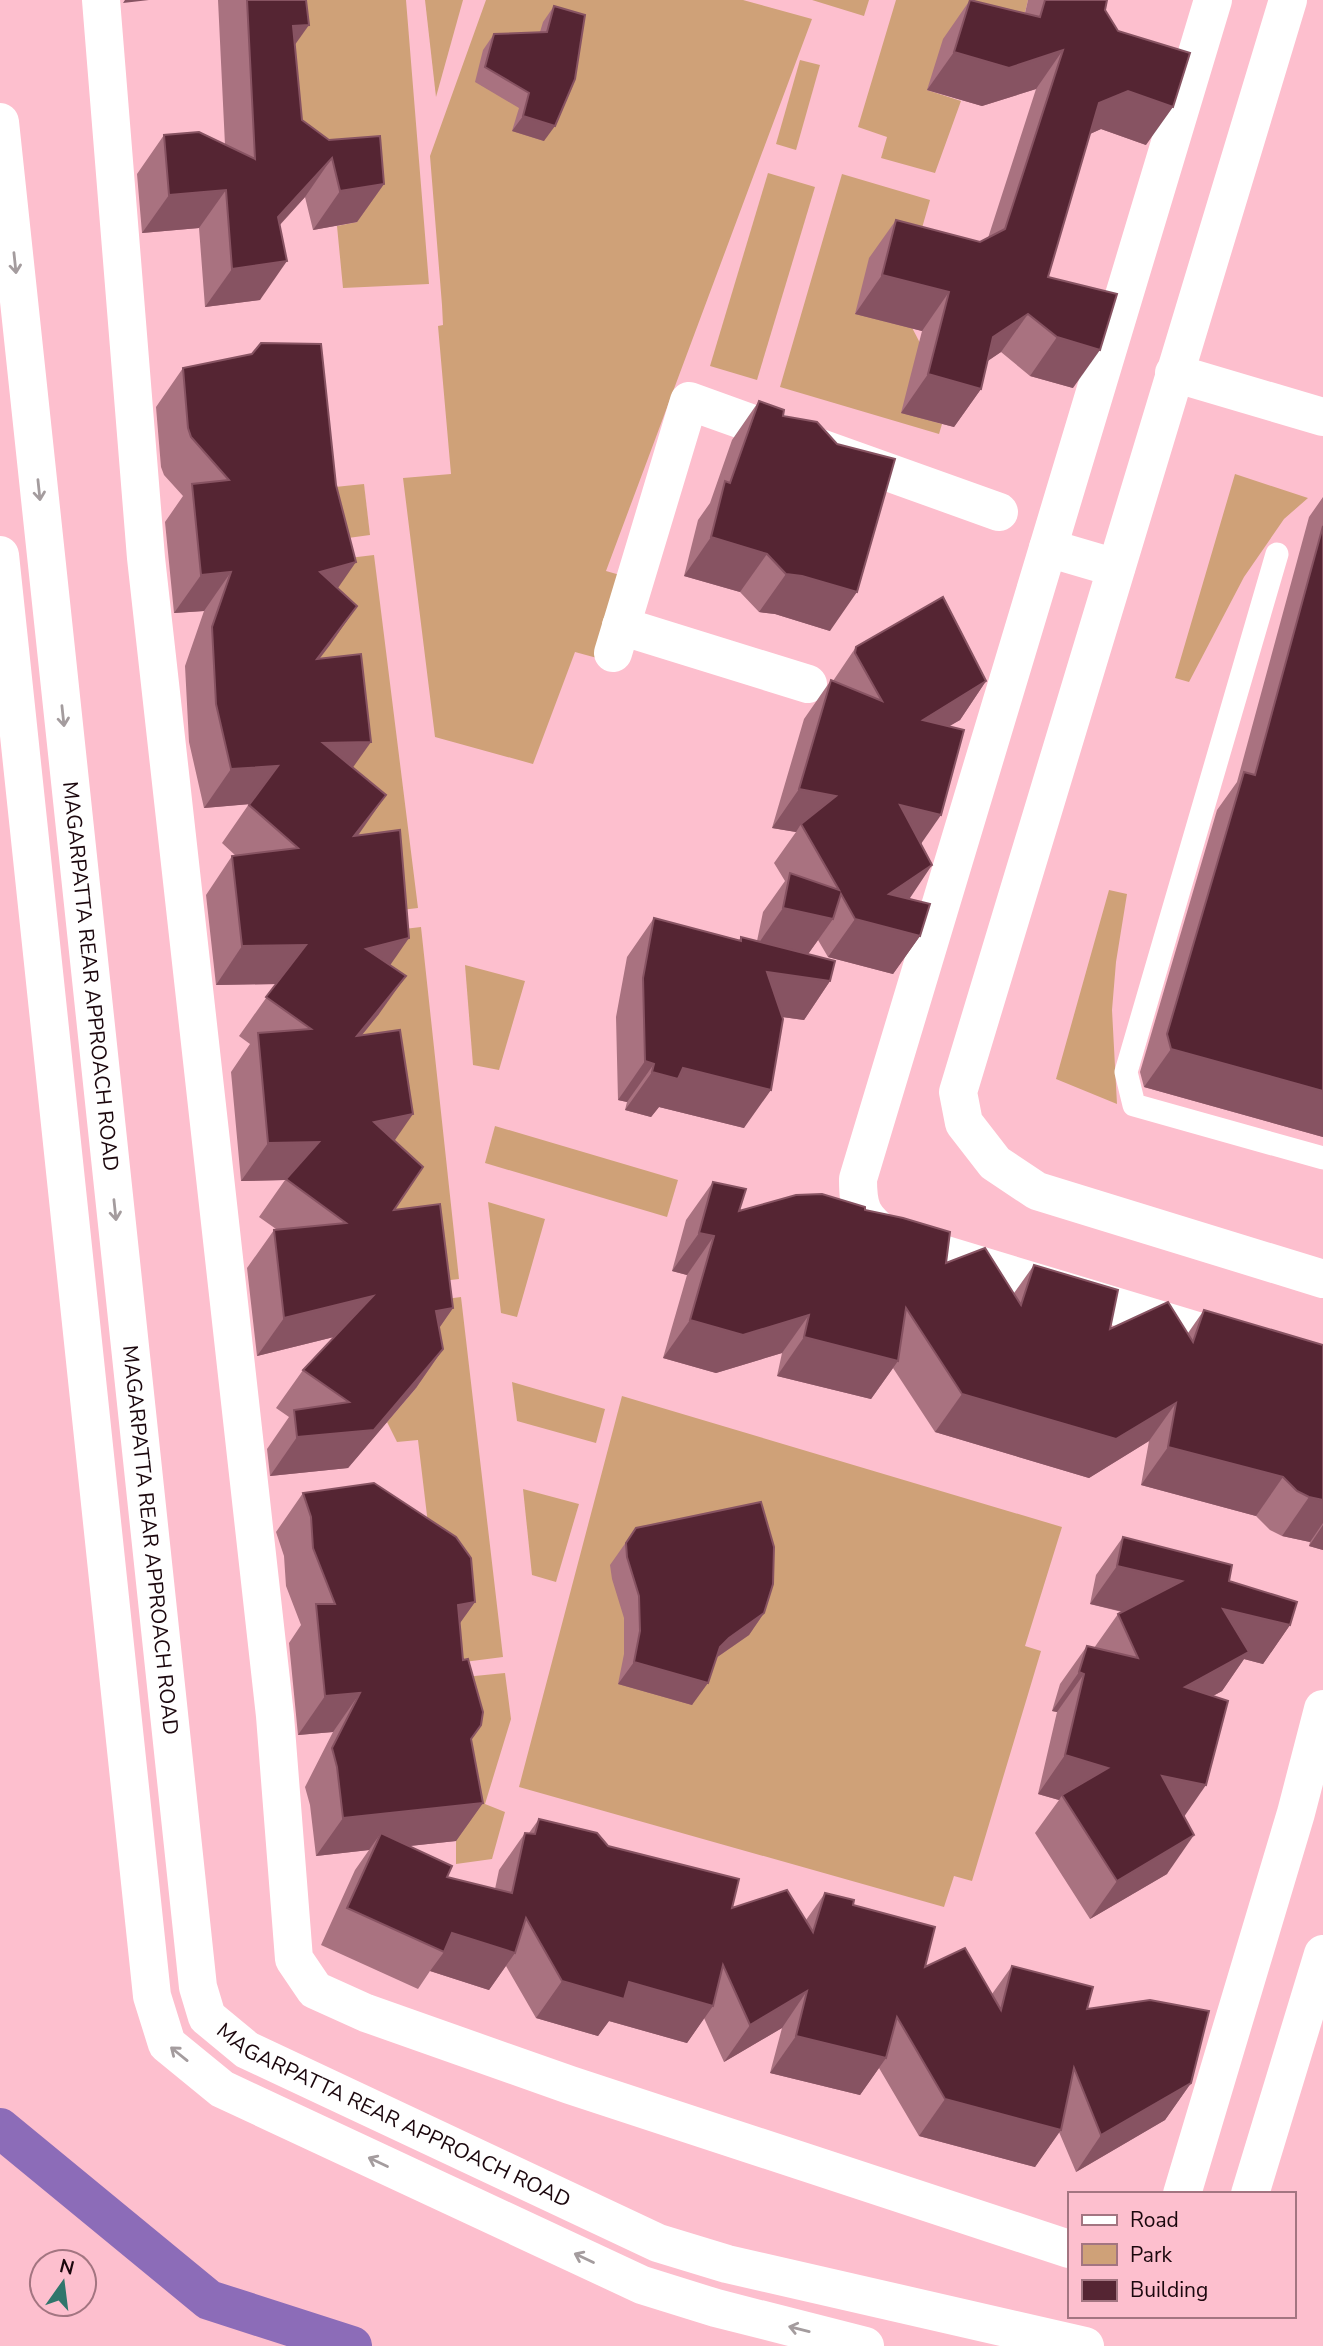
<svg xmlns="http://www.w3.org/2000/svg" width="1323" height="2346" font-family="'Nunito Sans',sans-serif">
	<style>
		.green { fill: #cfa178 }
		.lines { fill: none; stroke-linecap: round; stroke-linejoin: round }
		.canal { stroke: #8c6cb8; stroke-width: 40 }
		.service { stroke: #fff; stroke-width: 23 }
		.minor { stroke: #fff; stroke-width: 38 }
		.tertiary { stroke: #fff; stroke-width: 38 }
		.wall { fill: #a97280 }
		.shaded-wall { fill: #875362 }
		.building { fill: #552533; stroke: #875362; stroke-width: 2 }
		.oneway { stroke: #a49c9e }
		.labels { text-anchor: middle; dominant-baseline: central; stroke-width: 7; stroke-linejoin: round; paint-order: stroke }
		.street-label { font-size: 21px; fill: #1b070d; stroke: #fdbfce }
	</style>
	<rect width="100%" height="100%" fill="#fdbfce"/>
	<g class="green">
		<polygon points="267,0 406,0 429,284 343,288 337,226 357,222 302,179"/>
		<polygon points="425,0 463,0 436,97"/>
		<polygon points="486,0 743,0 812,19 606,571 620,575 597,658 575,652 533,764 435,737 403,478 451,474 438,326 443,325 442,305 430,156"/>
		<polygon points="812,0 869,0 864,16"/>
		<polygon points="896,0 1028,0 1023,21 927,90 961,101 935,173 881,158 887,137 858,127"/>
		<polygon points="800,60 820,65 796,150 776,144"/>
		<polygon points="768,173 815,187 757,380 710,366"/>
		<polygon points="842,174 930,200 910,270 855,313 891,323 907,318 933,368 902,412 942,424 939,434 780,387"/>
		<polygon points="1235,474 1308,498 1284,519 1244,577 1189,682 1175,678"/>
		<polygon points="364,484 370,535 304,544 306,490"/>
		<polygon points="374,555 418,908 359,915 353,871 313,695 307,563"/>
		<polygon points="1109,890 1127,894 1116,962 1112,1010 1117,1104 1056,1079"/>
		<polygon points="421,927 459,1279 383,1288 393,1245 349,1051 362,934"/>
		<polygon points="465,965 525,981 499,1070 473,1065"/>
		<polygon points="495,1126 678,1180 667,1217 485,1163"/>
		<polygon points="488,1202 545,1219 517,1317 501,1313"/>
		<polygon points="461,1297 503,1657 433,1666 428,1524 418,1440 397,1442 387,1422 416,1388 386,1307"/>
		<polygon points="512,1382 605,1409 596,1443 517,1421"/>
		<polygon points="622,1396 1062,1527 1025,1646 1041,1651 972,1881 954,1876 944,1907 519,1787"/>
		<polygon points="523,1489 579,1504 556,1582 532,1575"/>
		<polygon points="505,1673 511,1719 485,1804 505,1812 492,1859 456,1864 456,1841 434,1680"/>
	</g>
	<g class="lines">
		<polyline class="canal" points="0,2128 209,2300 352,2346"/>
		<polyline class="service" points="1277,554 1126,1072 1134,1105 1323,1158"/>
		<g class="minor">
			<polyline points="101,0 146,558 275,1716 294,1959 315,1990 366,2013 570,2085 1069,2249"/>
			<path d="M1213 0 858 1179C858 1210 862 1216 886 1237L1323 1369"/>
			<polyline points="1288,0 958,1092 964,1123 995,1163 1037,1191 1323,1279"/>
			<polyline points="1174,373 1323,417"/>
			<polyline points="1048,548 1116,568"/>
			<polyline points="621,626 808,684"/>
			<polyline points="613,653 689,401 999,512"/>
			<polyline points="1182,2194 1296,1813 1323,1709"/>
			<polyline points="1250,2194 1323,1954"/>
		</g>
		<g class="tertiary">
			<path id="s1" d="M0 122 198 1987 207 2017 247 2050 658 2243 727 2264 1085 2346"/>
			<polyline points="0,555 152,1996 167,2044 222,2089 642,2285 716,2308 865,2346"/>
		</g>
	</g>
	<g class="wall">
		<polygon points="218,0 306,0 295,44 302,120 384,184 357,222 313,230 305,197 280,225 260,300 205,307 199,228 142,233 137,174 164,135 225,145"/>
		<polygon points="970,0 1025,13 1028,0 1107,0 1105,10 1146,145 1101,129 1090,134 1048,277 1073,388 1030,376 1001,352 987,361 981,389 954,427 901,413 922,331 855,314 869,258 896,220 980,242 988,238 1036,89 982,106 927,90 943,39"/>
		<polygon points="554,6 544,141 512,131 519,108 475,82 483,50 494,34 540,32 543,22"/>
		<polygon points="183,368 338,588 357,606 319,659 353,768 357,836 390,965 379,1014 362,1035 394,1140 394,1210 453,1308 439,1328 443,1349 416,1388 348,1468 270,1476 267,1449 289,1417 276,1408 303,1370 334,1337 257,1356 247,1268 274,1230 276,1229 259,1217 285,1180 241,1181 231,1072 250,1044 239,1036 276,984 216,985 206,895 232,856 236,856 222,843 249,804 204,808 189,742 185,666 204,611 174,613 165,522 183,496 164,475 161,467 156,407"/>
		<polygon points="759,401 783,416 830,631 775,614 759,612 740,592 684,576 698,520 710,503 732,440"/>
		<polygon points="1323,497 1323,1137 1144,1087 1140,1072 1217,810 1237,782 1309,517"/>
		<polygon points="856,647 986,681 960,720 948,726 909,899 920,936 893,974 828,957 818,940 808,954 830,981 804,1020 782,1017 744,1128 659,1107 651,1117 625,1110 627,1102 618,1100 616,1017 627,957 654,918 739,940 741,937 757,941 763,912 785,881 774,863 796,832 772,828 804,719 831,680 833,681"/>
		<polygon points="713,1182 739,1211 865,1210 946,1263 1014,1293 1034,1265 1110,1329 1188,1333 1204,1310 1323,1345 1323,1550 1309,1546 1310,1542 1282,1536 1270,1530 1256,1516 1141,1485 1149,1441 1089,1478 935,1432 893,1368 871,1399 777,1376 782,1353 716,1373 663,1358 687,1275 672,1271 686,1220"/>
		<polygon points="303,1493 475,1602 459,1624 471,1739 483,1803 456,1841 409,1846 447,1877 495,1889 499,1870 525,1833 529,1833 539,1819 608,1846 732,1908 806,1920 825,1893 853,1905 925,1967 992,1994 1012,1966 1087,2009 1191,2083 1165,2120 1076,2172 1059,2132 1035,2167 919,2136 879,2068 860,2095 770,2073 782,2028 724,2062 704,2018 687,2043 609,2021 598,2036 536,2018 506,1966 489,1990 430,1971 418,1989 321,1945 355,1870 369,1850 316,1856 310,1805 305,1787 333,1732 298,1735 289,1643 301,1625 286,1586 284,1556 276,1532"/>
		<polygon points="636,1528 764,1613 749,1635 716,1658 692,1705 618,1684 624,1654 624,1618 612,1579 610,1565"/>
		<polygon points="1123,1537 1229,1581 1290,1625 1263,1664 1244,1659 1222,1691 1213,1696 1184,1817 1167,1874 1090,1919 1035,1833 1059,1800 1038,1794 1057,1712 1052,1711 1060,1684 1087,1646 1094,1648 1118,1614 1122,1612 1090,1604 1096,1575"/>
	</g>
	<g class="shaded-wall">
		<polygon points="125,0 149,0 123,3"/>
		<polygon points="309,25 282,63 293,26"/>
		<polygon points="1063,50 1036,89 982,106 927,90 954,52"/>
		<polygon points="1128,91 1173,107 1146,145 1101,129 1072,142 1099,103"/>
		<polygon points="523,116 555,126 544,141 512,131"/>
		<polygon points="332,158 305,197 251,256 278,217"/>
		<polygon points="384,184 357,222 313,230 340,191"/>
		<polygon points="226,190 199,228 142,233 169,195"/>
		<polygon points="287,261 260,300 205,307 232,269"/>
		<polygon points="882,275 949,292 922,331 855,314"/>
		<polygon points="1028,314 1001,352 966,376 993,337"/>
		<polygon points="1057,337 1100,350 1073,388 1030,376"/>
		<polygon points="928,374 981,389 954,427 901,413"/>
		<polygon points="711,537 767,554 740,592 684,576"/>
		<polygon points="356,562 329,601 320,572"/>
		<polygon points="231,572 204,611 174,613 201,575"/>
		<polygon points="786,574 802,576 857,592 830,631 775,614 759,612"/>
		<polygon points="357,606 330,645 290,697 317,659"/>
		<polygon points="986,681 960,720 896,758 923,720"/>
		<polygon points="371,742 344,780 323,743"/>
		<polygon points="278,766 251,804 204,808 231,769"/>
		<polygon points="799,789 836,796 801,824 796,832 772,828"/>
		<polygon points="386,795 359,834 327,875 354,836"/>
		<polygon points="900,805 941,815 914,854"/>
		<polygon points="932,865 906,904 920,936 893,974 828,957 855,919 889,894"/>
		<polygon points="783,908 833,919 806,957 756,947"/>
		<polygon points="409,938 382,977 366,949"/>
		<polygon points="306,945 279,984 216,985 242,946"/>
		<polygon points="767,972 830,981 804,1020 740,1011"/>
		<polygon points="406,976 379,1014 330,1074 357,1036"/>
		<polygon points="1171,1049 1323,1091 1323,1137 1144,1087"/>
		<polygon points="645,1061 654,1064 627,1102 618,1100"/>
		<polygon points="683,1068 771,1090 744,1128 659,1107 651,1117 625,1110 652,1072"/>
		<polygon points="413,1114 386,1153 374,1122"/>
		<polygon points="319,1142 285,1180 241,1181 268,1143"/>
		<polygon points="699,1233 714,1236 687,1275 672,1271"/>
		<polygon points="373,1296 346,1334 257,1356 284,1318"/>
		<polygon points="453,1308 426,1347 436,1311"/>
		<polygon points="809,1315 782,1353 716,1373 663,1358 690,1320"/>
		<polygon points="804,1337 898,1361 871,1399 777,1376"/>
		<polygon points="443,1349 416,1388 348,1468 270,1476 297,1437"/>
		<polygon points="962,1394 1176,1403 1149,1441 1089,1478 935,1432"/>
		<polygon points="1168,1447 1283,1477 1256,1516 1141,1485"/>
		<polygon points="1309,1497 1323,1500 1323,1523 1310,1542 1282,1536"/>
		<polygon points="1323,1525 1323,1550 1309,1546"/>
		<polygon points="1117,1566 1182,1581 1155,1619 1090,1604"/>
		<polygon points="475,1602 448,1640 458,1605"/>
		<polygon points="1223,1609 1290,1625 1263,1664 1244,1659 1222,1691 1158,1726"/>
		<polygon points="764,1613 749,1635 713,1660 720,1647 729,1638"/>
		<polygon points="634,1662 708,1683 692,1705 618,1684"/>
		<polygon points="1079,1672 1084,1674 1057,1712 1052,1711"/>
		<polygon points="360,1693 333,1732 298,1735 325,1696"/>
		<polygon points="1065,1755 1108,1768 1062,1795 1059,1800 1038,1794"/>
		<polygon points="1162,1776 1206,1785 1179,1824"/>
		<polygon points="483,1803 456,1841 373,1850 381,1833 369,1850 316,1856 343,1818"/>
		<polygon points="1194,1835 1167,1874 1090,1919 1117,1881"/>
		<polygon points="452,1933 515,1953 489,1990 430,1971 444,1952"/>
		<polygon points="562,1981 629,1982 713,2006 687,2043 609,2021 598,2036 536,2018"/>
		<polygon points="807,1991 782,2028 724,2062 750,2025"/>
		<polygon points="796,2036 886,2058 860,2095 770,2073"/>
		<polygon points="1191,2083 1165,2120 1076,2172 1101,2135"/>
		<polygon points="945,2099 1061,2130 1035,2167 919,2136"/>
	</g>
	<g class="building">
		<polygon points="247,0 306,0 309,25 293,26 302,120 329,140 380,136 384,184 340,191 332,158 278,217 287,261 232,269 226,190 169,195 164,135 199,132 255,159"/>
		<polygon points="970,0 1040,17 1045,0 1107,0 1105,10 1118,31 1190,53 1173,107 1128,91 1099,103 1048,277 1117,294 1100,350 1057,337 1028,314 993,337 981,389 928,374 949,292 882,275 896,220 980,242 1005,229 1063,50 1009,68 954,52"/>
		<polygon points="554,6 585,15 575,79 555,126 523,116 529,93 485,67 494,34 547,32"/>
		<polygon points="261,343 321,344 336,485 356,562 320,572 357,606 317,659 361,654 371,742 323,743 386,795 354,836 400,830 409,938 366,949 406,976 357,1036 400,1030 413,1114 374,1122 423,1167 394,1210 440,1204 453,1308 436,1311 443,1349 374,1430 297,1437 294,1410 349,1402 303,1370 373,1296 284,1318 274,1230 346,1223 286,1179 319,1142 268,1143 258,1033 311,1029 266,997 306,945 242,946 232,856 298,848 249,805 278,766 231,769 216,704 212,627 231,572 201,575 192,484 229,480 191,437 188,428 183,368 252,354"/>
		<polygon points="759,401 784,410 783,416 817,422 837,444 895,459 857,592 802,576 786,574 767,554 711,537 725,481 730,483"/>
		<polygon points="1323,526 1323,1091 1171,1049 1167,1034 1244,772 1255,775"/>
		<polygon points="943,597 986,681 923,720 964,730 941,815 900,805 932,865 889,894 930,904 920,936 855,919 841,894 833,919 783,908 790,873 839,890 801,824 836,796 799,789 831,680 882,701 855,653 856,647"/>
		<polygon points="654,918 741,941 741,937 835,961 830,981 767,972 783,1019 771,1090 683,1068 678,1079 652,1072 654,1064 645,1061 643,978"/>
		<polygon points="713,1182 746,1189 739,1211 796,1195 822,1194 865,1207 865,1210 903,1218 950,1232 946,1263 985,1248 1021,1305 1034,1265 1118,1290 1110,1329 1168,1302 1193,1342 1204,1310 1323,1345 1323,1500 1309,1497 1297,1491 1283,1477 1168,1447 1176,1403 1116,1439 962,1394 906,1308 898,1361 804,1337 809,1315 743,1335 690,1320 714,1236 699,1233"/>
		<polygon points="374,1483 456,1537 471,1558 475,1602 458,1605 463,1660 468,1659 483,1712 481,1725 471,1739 483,1803 343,1818 337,1767 332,1748 360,1693 325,1696 316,1604 335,1604 313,1548 311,1517 303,1493"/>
		<polygon points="761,1502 774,1547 773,1584 764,1613 729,1638 720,1647 708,1683 634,1662 640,1631 639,1596 627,1557 626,1543 636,1528"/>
		<polygon points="1123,1537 1232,1565 1229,1581 1297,1602 1290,1625 1223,1609 1249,1652 1185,1687 1228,1701 1206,1785 1162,1776 1194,1835 1117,1881 1062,1795 1108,1768 1065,1755 1084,1674 1079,1672 1087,1646 1138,1658 1118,1614 1182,1581 1117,1566"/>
		<polygon points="539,1819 597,1833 608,1846 739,1879 732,1908 787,1890 813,1932 825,1893 854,1900 853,1905 935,1927 925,1967 965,1948 1001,2010 1012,1966 1093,1987 1087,2009 1150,2000 1209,2011 1191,2083 1101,2135 1074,2068 1061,2130 945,2099 897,2017 886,2058 796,2036 807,1991 750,2025 723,1965 713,2006 629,1982 624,1999 562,1981 526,1918 515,1953 452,1933 444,1952 347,1908 381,1833 452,1866 447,1877 512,1893 525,1833 535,1834"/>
	</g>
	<defs><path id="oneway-shaft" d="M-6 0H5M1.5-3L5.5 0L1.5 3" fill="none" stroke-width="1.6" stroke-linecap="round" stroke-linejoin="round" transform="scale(1.75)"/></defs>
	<g class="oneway">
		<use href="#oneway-shaft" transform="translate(15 263) rotate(84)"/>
		<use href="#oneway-shaft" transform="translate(39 490) rotate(84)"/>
		<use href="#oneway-shaft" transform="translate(63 716) rotate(84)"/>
		<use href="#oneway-shaft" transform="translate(115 1210) rotate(84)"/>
		<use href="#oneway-shaft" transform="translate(179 2054) rotate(-141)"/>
		<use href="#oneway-shaft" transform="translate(378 2162) rotate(-155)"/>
		<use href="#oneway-shaft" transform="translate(584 2258) rotate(-155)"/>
		<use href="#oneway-shaft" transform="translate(799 2329) rotate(-166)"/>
	</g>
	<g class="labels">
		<g class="street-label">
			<text stroke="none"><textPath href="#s1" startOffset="859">MAGARPATTA REAR APPROACH ROAD</textPath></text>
			<text stroke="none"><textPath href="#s1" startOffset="1426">MAGARPATTA REAR APPROACH ROAD</textPath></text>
			<text stroke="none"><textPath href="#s1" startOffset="2119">MAGARPATTA REAR APPROACH ROAD</textPath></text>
		</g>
	</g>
	<rect x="1068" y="2192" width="228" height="126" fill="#fdbfce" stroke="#a37581" stroke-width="2"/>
	<rect x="1082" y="2215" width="35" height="10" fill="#ffffff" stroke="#a37581" stroke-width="2"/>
	<text x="1130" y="2227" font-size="21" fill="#1b070d">Road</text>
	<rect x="1082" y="2244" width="35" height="21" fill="#cfa178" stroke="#a37581" stroke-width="2"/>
	<text x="1130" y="2262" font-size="21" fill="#1b070d">Park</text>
	<rect x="1082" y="2280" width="35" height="21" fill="#552533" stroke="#a37581" stroke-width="2"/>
	<text x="1130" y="2297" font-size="21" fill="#1b070d">Building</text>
	<g transform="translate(63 2283) rotate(14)"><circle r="33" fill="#fdbfce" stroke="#a37581" stroke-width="2"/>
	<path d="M0-5L12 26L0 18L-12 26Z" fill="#30766c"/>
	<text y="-10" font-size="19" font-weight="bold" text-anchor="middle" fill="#1b070d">N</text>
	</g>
</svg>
